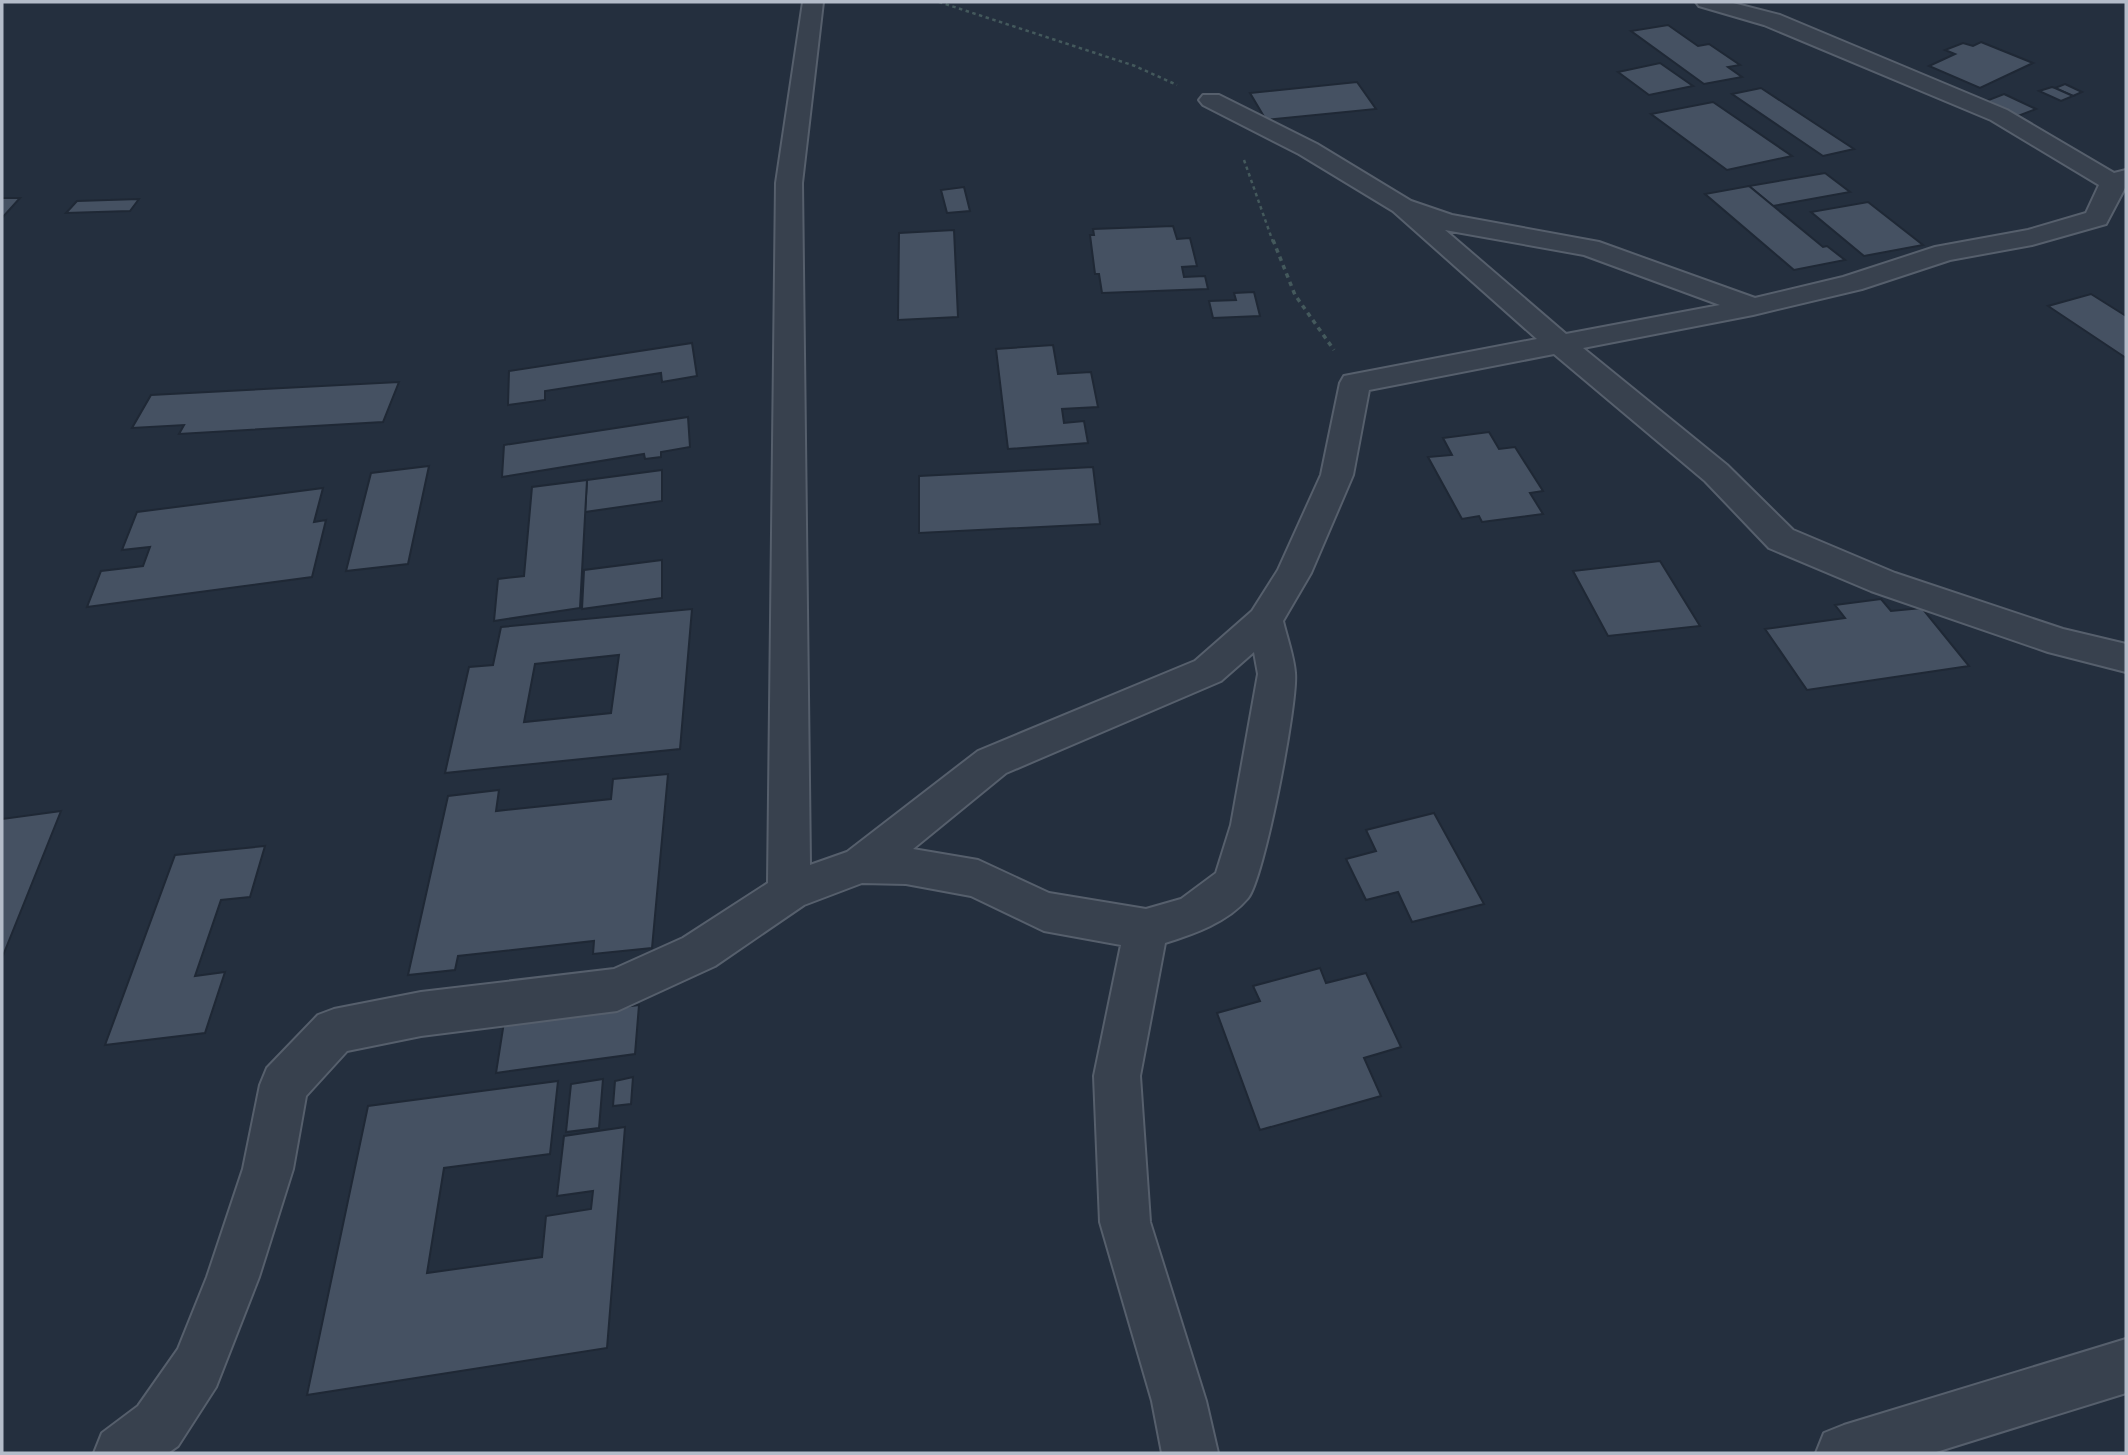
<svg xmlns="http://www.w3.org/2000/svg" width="2128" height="1455" font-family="'Open Sans',sans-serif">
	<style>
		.building { fill: #455162; stroke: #1f2835; stroke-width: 2; fill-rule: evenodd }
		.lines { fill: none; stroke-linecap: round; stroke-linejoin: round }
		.minor-casing { stroke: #565f6c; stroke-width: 4 }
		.path-far1 { stroke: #44595c; stroke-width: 2.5; stroke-dasharray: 3.5 3.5; stroke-linecap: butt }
		.path { stroke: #44595c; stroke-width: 3.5; stroke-dasharray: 4.5 4.5; stroke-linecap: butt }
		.minor { fill: #38414e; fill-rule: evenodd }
	</style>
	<rect width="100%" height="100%" fill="#242f3e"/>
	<g class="building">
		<polygon points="1668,25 1698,46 1709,44 1740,65 1728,67 1742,77 1704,84 1631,31"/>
		<polygon points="1981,42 2033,63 1980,88 1929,66 1955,54 1945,50 1963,43 1973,46"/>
		<polygon points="1660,63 1693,86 1649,95 1618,72"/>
		<polygon points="1357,82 1376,109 1266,120 1250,93"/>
		<polygon points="2065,84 2082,92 2073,96 2055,88"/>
		<polygon points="2052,87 2055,88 2073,96 2061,101 2039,91"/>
		<polygon points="1761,88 1854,149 1823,156 1732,94"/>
		<polygon points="2004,94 2036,109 2018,116 1986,101"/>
		<polygon points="1713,102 1792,156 1727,170 1651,114"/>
		<polygon points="1825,173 1850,192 1773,206 1749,186"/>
		<polygon points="1749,186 1823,247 1827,246 1845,260 1794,270 1705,194"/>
		<polygon points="964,187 970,211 947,213 941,190"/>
		<polygon points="2,198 20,198 2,218"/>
		<polygon points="139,199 130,211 66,213 77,201"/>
		<polygon points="1868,202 1923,245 1864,256 1811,212"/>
		<polygon points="1173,226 1177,239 1190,238 1197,266 1182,267 1184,277 1205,276 1208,289 1102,293 1099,274 1095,274 1090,235 1094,235 1093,229"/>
		<polygon points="954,230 958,317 898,320 899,233"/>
		<polygon points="1254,292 1260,316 1213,318 1209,301 1236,300 1234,293"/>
		<polygon points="2091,294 2126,316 2126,358 2048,306"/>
		<polygon points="692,343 697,376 662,382 661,373 545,391 545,400 508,405 509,371"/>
		<polygon points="1053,345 1058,374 1091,372 1098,407 1062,409 1064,423 1084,421 1088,443 1008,449 996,349"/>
		<polygon points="399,382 383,422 179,434 184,425 132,428 151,395"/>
		<polygon points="688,417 690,447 661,452 661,457 645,459 644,454 502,477 504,445"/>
		<polygon points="1489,432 1499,449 1515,447 1543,491 1530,493 1543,514 1482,522 1479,516 1462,519 1428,457 1452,455 1443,438"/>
		<polygon points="429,466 408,564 346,571 371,473"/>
		<polygon points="1093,467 1100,524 919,533 919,476"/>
		<polygon points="662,470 662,501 585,512 587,480"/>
		<polygon points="587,480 580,608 494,621 498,579 524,576 532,487"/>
		<polygon points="323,488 314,522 326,520 312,577 87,607 101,571 143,566 150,547 122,550 137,512"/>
		<polygon points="662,560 662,598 582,609 584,570"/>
		<polygon points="1660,561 1700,626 1608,636 1573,571"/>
		<polygon points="1881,599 1891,611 1922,608 1969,666 1807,690 1765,629 1845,618 1835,605"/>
		<path d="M692 609 680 749 445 773 469 667 493 665 501 627ZM619 655 611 713 524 722 535 664Z"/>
		<polygon points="668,774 652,948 593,954 594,941 458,956 455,970 408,975 448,796 499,790 496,811 611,799 613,779"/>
		<polygon points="61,811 2,958 2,819"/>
		<polygon points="1434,813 1484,904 1412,922 1398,892 1366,900 1346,859 1376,851 1366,830"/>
		<polygon points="265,846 250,897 221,900 195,976 225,972 205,1033 105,1045 175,855"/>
		<polygon points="1320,968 1326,983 1366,973 1401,1047 1364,1058 1381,1096 1260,1130 1217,1013 1260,1001 1253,986"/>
		<polygon points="639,1005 635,1054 496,1073 504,1022"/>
		<polygon points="633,1077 631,1104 613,1106 615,1081"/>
		<polygon points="603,1079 599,1128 566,1132 571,1084"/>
		<polygon points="558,1081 550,1154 444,1168 427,1273 542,1257 546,1216 591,1209 593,1191 557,1196 564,1136 625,1127 607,1348 307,1395 368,1106"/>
	</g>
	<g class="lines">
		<g class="minor-casing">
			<g id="minor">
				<path d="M803 2H823L802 183 810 865 847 852 978 751 1195 661 1252 611 1278 570 1321 475 1340 383 1344 376 1537 339 1393 211 1299 154 1203 105 1199 100 1203 95H1219L1317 144 1411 201 1452 215 1599 242 1755 298 1843 277 1935 247 2028 230 2086 213 2099 185 1991 120 1764 25 1699 6 1696 2H1729L1780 15 2007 110 2114 173 2126 170V186L2106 224 2032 245 1950 260 1862 289 1753 315 1583 348 1727 465 1793 530 1895 573 2063 629 2126 644V672L2048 652 1871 591 1769 548 1705 481 1554 354 1369 390 1353 475 1311 573 1283 621C1287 638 1294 657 1295 673 1298 702 1264 879 1248 898 1228 922 1194 934 1165 943L1140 1076 1150 1222 1206 1401 1218 1453H1162L1152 1401 1100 1222 1094 1076 1121 945 1044 931 971 896 906 884 862 883 804 905 715 966 617 1011 421 1036 347 1051 306 1096 293 1169 259 1277 216 1387 178 1446 168 1453H94L102 1433 138 1406 178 1349 207 1277 243 1169 260 1085 267 1068 318 1015 334 1009 421 992 614 969 683 938 768 883 776 183ZM1445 230 1584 255 1720 305 1566 334ZM1254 652 1258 674 1231 825 1216 873 1181 899 1146 909 1049 893 978 860 913 849 1006 773 1221 681Z"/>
				<polygon points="2126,1339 2126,1393 1933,1453 1816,1453 1824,1433 1844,1425"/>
			</g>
		</g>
		<g class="path-far1">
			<polyline points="939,2 1135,66 1177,85"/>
			<polyline points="1244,160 1273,242"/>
		</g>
		<polyline class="path" points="1273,240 1295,295 1334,350"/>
		<use href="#minor" class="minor"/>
	</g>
	<rect width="2128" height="1455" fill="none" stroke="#b4bcc9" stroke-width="7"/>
</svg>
